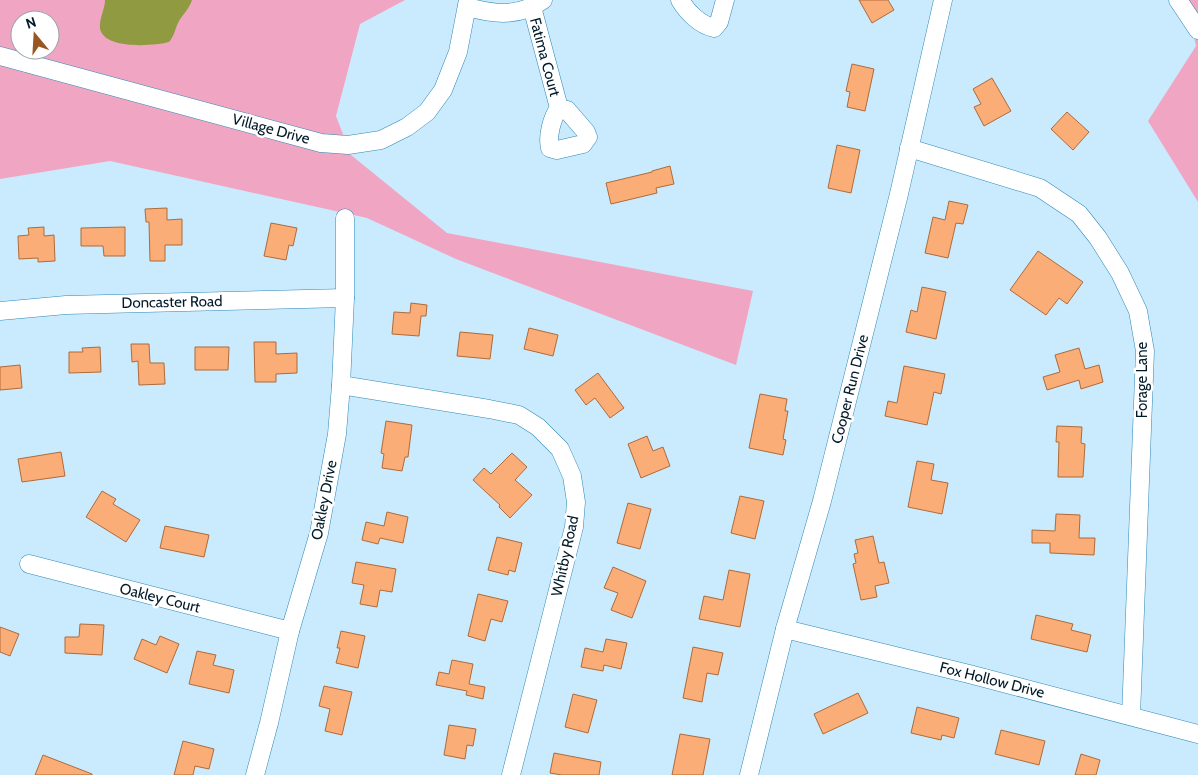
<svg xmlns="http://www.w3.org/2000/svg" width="1198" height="775" font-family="Cabin,sans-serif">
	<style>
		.green { fill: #f0a6c2; fill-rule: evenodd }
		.water { fill: #8f9a41 }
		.building { fill: #faad77; stroke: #af6b39 }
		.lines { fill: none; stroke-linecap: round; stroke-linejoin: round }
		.street-casing { stroke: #2e89b7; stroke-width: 19 }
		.street { stroke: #fff; stroke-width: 18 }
		.labels { text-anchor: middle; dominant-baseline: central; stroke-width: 5; stroke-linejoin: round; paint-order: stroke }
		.street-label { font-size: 15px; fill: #001a28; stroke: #fff }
	</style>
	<rect width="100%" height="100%" fill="#caeafe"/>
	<g class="green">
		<path d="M0 0H405L360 24 336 116 351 155 447 233 753 291 736 365 456 259 367 218 110 161 0 179ZM20 20H50V50H20Z"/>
		<polygon points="1186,0 1198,0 1198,202 1148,121 1196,46"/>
	</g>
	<path class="water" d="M105 0H192C189 9 184 13 179 21 175 28 175 35 169 42 154 46 103 50 100 28 99 19 105 9 105 0Z"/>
	<g class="building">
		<polygon points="859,0 888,0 894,10 872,23"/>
		<polygon points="852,64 874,69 865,111 847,107 850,92 846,91"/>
		<polygon points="992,78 1011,111 984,126 974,107 981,104 973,89"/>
		<polygon points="1067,112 1089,132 1073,150 1051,129"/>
		<polygon points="837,145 860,150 851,193 828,188"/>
		<polygon points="670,166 674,184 656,188 657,193 611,204 606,183 652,172 652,171"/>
		<polygon points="949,201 968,205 963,224 956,223 948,258 925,253 933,217 945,220"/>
		<polygon points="167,208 167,220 182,219 182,245 165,245 165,261 150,261 149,222 146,222 145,209"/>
		<polygon points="271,223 297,228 293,246 289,245 286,260 264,256"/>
		<polygon points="44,227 44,236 54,235 55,261 38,262 38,258 19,259 18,236 29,235 28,228"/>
		<polygon points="125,227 125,256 104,256 103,246 81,246 81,228"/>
		<polygon points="1038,251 1083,282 1067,304 1059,298 1046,315 1010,290"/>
		<polygon points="922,287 946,292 936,339 906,332 911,310 917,312"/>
		<polygon points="411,303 427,305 426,316 421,316 419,336 392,334 394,312 410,313"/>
		<polygon points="529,328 558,335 553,356 524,349"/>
		<polygon points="460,332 493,335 490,359 457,356"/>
		<polygon points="254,342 276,342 276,354 297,353 297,373 276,374 276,382 255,382"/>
		<polygon points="131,344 149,344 150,363 164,363 165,384 139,385 138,361 132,362"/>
		<polygon points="100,347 101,372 69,373 69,352 83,352 82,348"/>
		<polygon points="195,347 229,347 228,370 195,370"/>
		<polygon points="1079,348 1085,369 1099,365 1103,382 1081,389 1079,380 1047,390 1043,377 1060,372 1055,355"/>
		<polygon points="20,365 22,388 0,390 0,367"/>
		<polygon points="904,366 945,374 941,394 934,392 927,425 885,416 888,401 897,403"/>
		<polygon points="598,373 624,408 610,418 595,398 586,405 575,390"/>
		<polygon points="760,394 787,399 785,411 788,411 783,439 786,440 783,455 749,448"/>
		<polygon points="386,421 412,425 408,457 405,457 402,471 382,468 384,454 381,453"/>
		<polygon points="1057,426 1082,427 1081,443 1085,444 1083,477 1058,477 1059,442 1056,442"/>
		<polygon points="647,436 653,451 663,447 670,466 641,478 628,444"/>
		<polygon points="61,452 65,476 22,482 18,459"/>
		<polygon points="512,453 527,467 515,480 532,495 510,518 499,507 500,505 473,480 484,468 491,474"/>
		<polygon points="917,461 934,464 931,480 948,483 942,514 908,507"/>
		<polygon points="102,491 116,499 113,504 140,520 126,542 86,517"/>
		<polygon points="740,496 764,501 755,539 731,533"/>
		<polygon points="628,503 651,509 640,549 617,543"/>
		<polygon points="387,512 408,517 403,543 380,538 378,544 362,540 366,522 384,526"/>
		<polygon points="1056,514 1080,515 1079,538 1095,538 1094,555 1050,553 1050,543 1032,543 1032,530 1055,531"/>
		<polygon points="165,526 209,535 204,557 160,548"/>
		<polygon points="873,536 879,563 884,562 889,583 875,586 877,597 861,600 853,564 856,563 854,554 858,553 855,540"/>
		<polygon points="497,537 522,543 515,572 509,570 508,575 488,570"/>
		<polygon points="356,562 396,569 392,592 380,590 377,607 360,604 364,585 352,583"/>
		<polygon points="613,567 646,581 632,618 611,610 618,593 604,588"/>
		<polygon points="729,570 750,574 740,627 699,619 704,596 723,600"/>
		<polygon points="478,594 508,601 502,622 491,619 485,641 468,636"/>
		<polygon points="1036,615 1073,624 1071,630 1091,635 1087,652 1031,639"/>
		<polygon points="80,624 104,625 102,655 65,653 65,637 79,637"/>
		<polygon points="0,627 19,634 10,656 0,652"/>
		<polygon points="341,631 365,636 358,668 336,663 340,648 337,648"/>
		<polygon points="160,636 179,644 167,673 134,659 142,639 156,645"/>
		<polygon points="606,639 627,643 621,669 604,665 603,671 581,667 585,648 603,652"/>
		<polygon points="693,647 723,653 718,675 707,673 702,702 683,698"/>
		<polygon points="197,651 216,655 213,665 234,670 229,693 189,684"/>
		<polygon points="452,660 473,664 469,684 485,687 483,699 466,695 467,691 436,685 439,672 449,674"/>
		<polygon points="324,686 352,692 342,735 325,731 330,709 319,706"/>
		<polygon points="858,693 868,713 823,734 814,714"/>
		<polygon points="573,694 597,700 588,733 565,727"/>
		<polygon points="917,707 959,718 954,738 942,735 941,740 911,733"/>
		<polygon points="449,725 476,729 473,746 467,745 465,759 444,755"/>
		<polygon points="1001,730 1045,741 1039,765 995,754"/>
		<polygon points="680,734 710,739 703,775 672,775"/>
		<polygon points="183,741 214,749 209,769 195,766 193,775 174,775"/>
		<polygon points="554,753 601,762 599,775 562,775 550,773"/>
		<polygon points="1081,754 1100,760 1096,775 1075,775"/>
		<polygon points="43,755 92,774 92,775 35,775"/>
	</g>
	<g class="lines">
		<g class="street-casing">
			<g id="street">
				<path d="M680 0C687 12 700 25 714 28L719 22 725 0"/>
				<polyline points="1178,0 1198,30"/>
				<path d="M467 7C494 14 518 18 543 0"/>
				<path d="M532 7 559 108C552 118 547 136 550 148L557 150 583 144 588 137 586 132 567 110 559 108"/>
				<polyline points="0,56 321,143 348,145 381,140 407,127 427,112 443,90 458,52 468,0"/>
				<polyline points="909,148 1040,188 1079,214 1098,238 1120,273 1138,311 1145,351 1131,716"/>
				<polyline points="0,311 66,305 345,298"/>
				<polyline points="341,385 489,409 519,415 538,427 560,449 572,476 576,502 574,527 511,775"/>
				<polyline points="29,564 290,631"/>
				<polyline points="785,629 969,674 1198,734"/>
				<polyline points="255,775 269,723 290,631 319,533 337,434 341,385 345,298 345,218"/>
				<polyline points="749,775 785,629 822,501 899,194 943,0"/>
			</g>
		</g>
		<use href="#street" class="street"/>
	</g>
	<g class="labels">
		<g class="street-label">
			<text transform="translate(545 57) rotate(75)">Fatima Court</text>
			<text transform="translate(271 129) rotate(15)">Village Drive</text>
			<text transform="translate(172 302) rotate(-1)">Doncaster Road</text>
			<text transform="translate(1142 380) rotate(-90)">Forage Lane</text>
			<text transform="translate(850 389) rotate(-76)">Cooper Run Drive</text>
			<text transform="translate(324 500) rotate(-79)">Oakley Drive</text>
			<text transform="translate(565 556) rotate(-78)">Whitby Road</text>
			<text transform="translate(160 598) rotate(14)">Oakley Court</text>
			<text transform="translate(992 680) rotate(14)">Fox Hollow Drive</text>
		</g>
	</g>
	<g transform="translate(35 35) rotate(342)"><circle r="24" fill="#ffffff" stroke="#99a3a9"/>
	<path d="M0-4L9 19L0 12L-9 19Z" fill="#985622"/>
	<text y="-8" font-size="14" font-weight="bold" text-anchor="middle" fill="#001a28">N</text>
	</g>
</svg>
